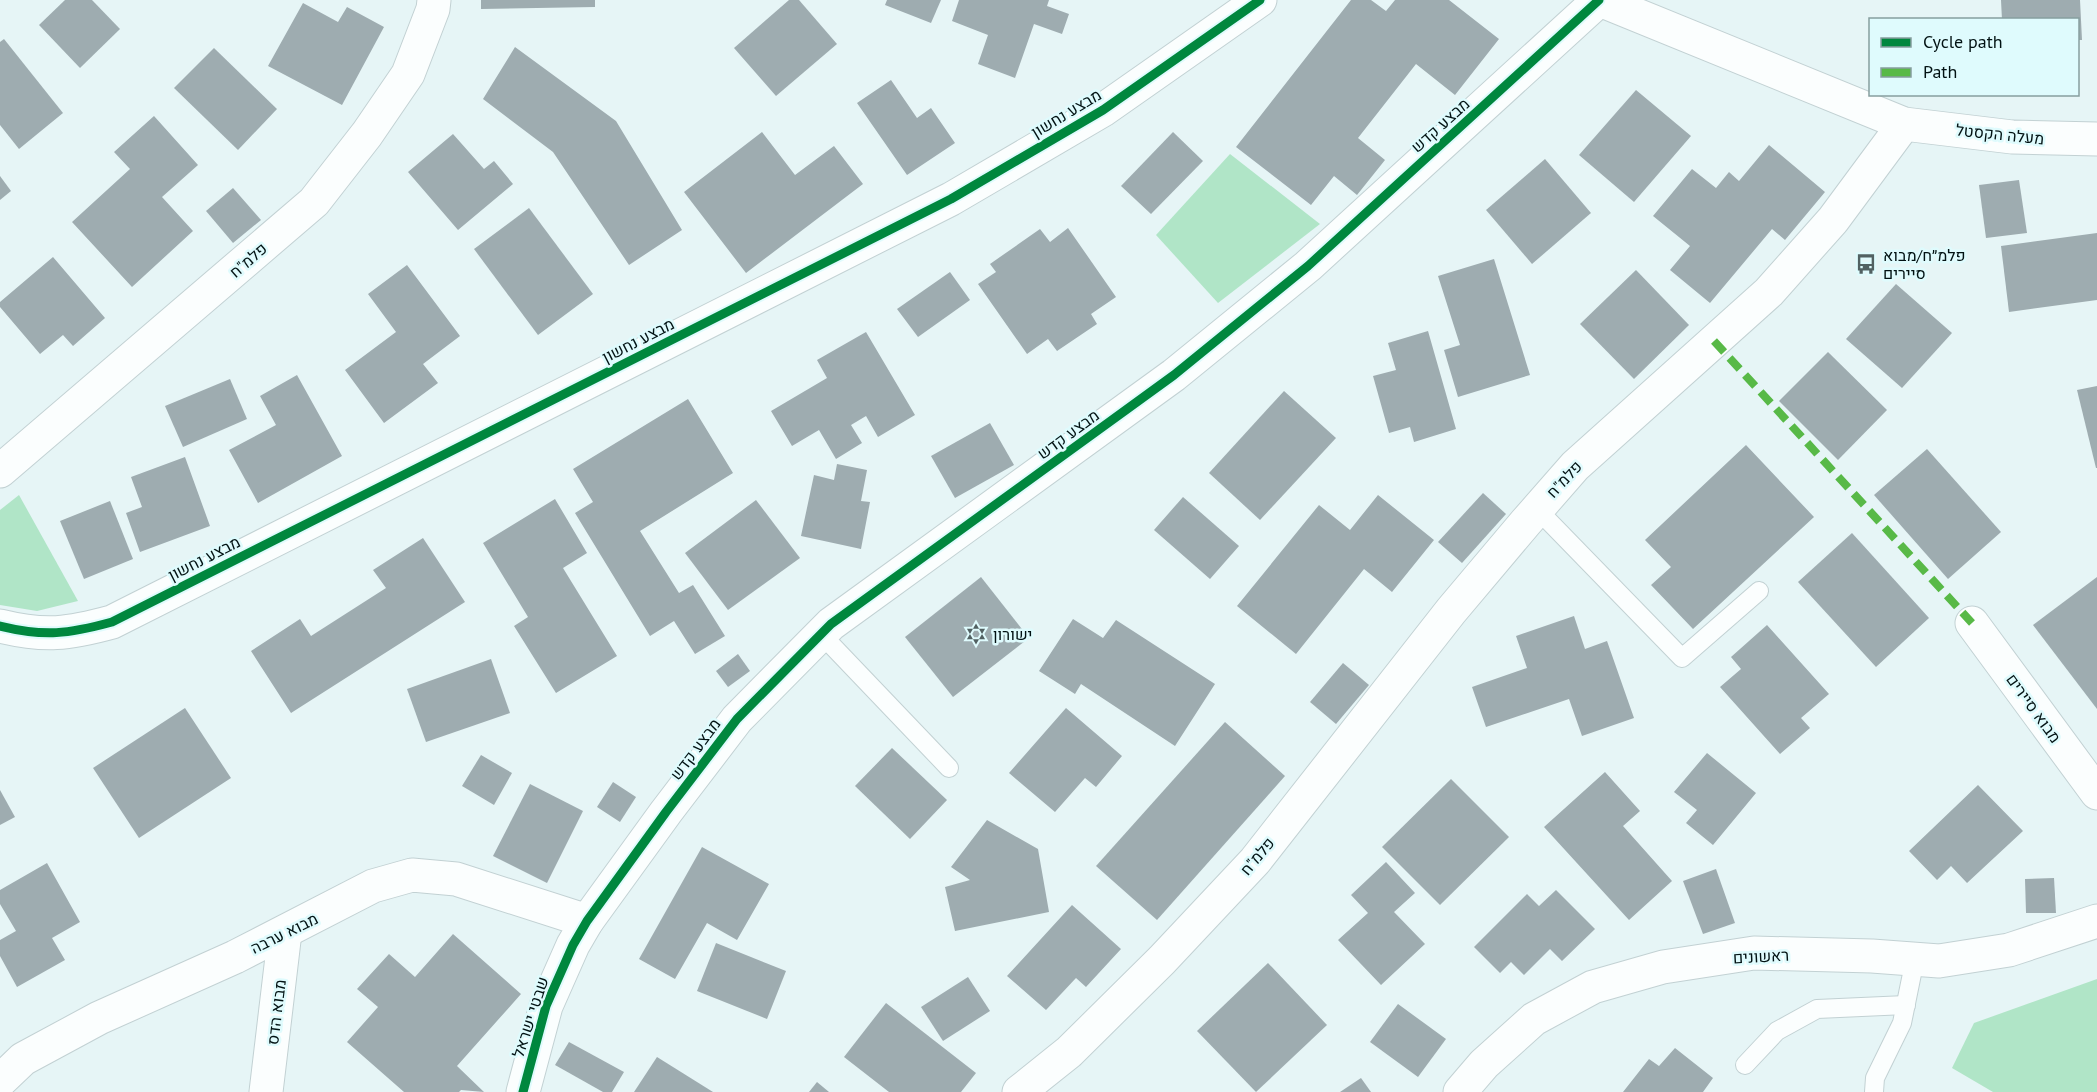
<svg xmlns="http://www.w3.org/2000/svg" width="2097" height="1092" font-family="'PT Sans',Heebo,sans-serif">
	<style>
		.green { fill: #b0e5c7 }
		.building { fill: #9eacb0 }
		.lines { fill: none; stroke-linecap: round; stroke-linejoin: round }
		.service-casing { stroke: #c2d1d3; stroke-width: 20 }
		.minor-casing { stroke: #c2d1d3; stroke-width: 35 }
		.tertiary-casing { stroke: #c2d1d3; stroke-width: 35 }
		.service { stroke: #fbfefe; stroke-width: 18 }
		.minor { stroke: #fbfefe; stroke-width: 33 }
		.tertiary { stroke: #fbfefe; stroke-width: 33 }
		.quiet { stroke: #58b947; stroke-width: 8; stroke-dasharray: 15 8; stroke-linecap: butt }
		.cycleway-casing { stroke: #dffbfd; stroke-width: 13 }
		.cycleway { stroke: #00873e; stroke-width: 9 }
		.labels { text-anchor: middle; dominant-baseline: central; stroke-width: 5; stroke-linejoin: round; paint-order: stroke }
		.street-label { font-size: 16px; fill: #021213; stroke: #dffbfd }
		.poi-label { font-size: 16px; fill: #021213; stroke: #dffbfd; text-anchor: start }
	</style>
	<rect width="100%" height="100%" fill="#e6f5f6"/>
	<g class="green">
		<polygon points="1230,154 1320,224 1218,303 1156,235"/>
		<polygon points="19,495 78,601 37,611 0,605 0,510"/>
		<polygon points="2097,979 2097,1092 1993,1092 1952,1068 1974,1023"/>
	</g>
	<g class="building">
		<polygon points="65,0 92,0 120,29 80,68 39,25"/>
		<polygon points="481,0 595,0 595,7 481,9"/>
		<polygon points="789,0 799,0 837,44 776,96 734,48"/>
		<polygon points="887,0 941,0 931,23 885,5"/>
		<polygon points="959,0 1049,0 1047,6 1069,14 1062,34 1034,24 1015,78 978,64 988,35 952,21"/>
		<polygon points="1351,0 1371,0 1386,11 1395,0 1449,0 1499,39 1455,95 1416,64 1358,138 1385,160 1357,195 1334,176 1311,205 1236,147"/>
		<polygon points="2001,0 2080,0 2082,40 2078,40 2078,20 2002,20"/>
		<polygon points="303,3 338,22 347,7 384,27 342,105 268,66"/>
		<polygon points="4,39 63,113 19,149 0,125 0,42"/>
		<polygon points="515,47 616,121 682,230 629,265 553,152 483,99"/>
		<polygon points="214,48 277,109 238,150 174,88"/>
		<polygon points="891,80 917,118 931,108 955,143 907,175 857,103"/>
		<polygon points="1636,90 1691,136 1634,202 1579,155"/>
		<polygon points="154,116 198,165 162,197 193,231 132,287 72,222 130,169 114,152"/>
		<polygon points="762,132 795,175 834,146 863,184 746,273 684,192"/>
		<polygon points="1173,132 1203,161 1151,214 1121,186"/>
		<polygon points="453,134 484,169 494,161 513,184 458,230 408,172"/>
		<polygon points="1769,145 1825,192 1785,240 1772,229 1710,303 1670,270 1690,246 1653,216 1692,169 1716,188 1729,172 1739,181"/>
		<polygon points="1545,159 1591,213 1532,264 1486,210"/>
		<polygon points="0,176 11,191 0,200"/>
		<polygon points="2019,180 2027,233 1986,238 1979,185"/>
		<polygon points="233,188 261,220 233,243 206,211"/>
		<polygon points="529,208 593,294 538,335 474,249"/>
		<polygon points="1068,228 1116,297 1091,314 1097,324 1057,351 1048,339 1027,354 978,284 996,272 990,264 1040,229 1050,242"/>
		<polygon points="2097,233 2097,300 2009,312 2001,246"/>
		<polygon points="53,257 105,318 73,346 63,335 40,354 0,307 0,302"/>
		<polygon points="1494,259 1530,375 1458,397 1444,350 1460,345 1438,276"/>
		<polygon points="407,265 460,336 423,364 438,383 384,423 345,370 396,332 368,294"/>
		<polygon points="1636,270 1689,325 1634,379 1580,324"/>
		<polygon points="950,272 970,300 918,337 897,309"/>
		<polygon points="1896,284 1952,333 1902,388 1846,339"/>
		<polygon points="1428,331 1456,429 1414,442 1410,427 1389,433 1373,376 1396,370 1388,343"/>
		<polygon points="866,332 915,415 878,437 866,416 851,425 862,443 836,459 819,430 792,446 771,411 827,378 817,360"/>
		<polygon points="1828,352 1887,410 1838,460 1779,401"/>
		<polygon points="297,375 342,456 258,503 229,450 276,425 260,396"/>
		<polygon points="230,379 247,419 183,447 165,406"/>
		<polygon points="2097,386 2097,468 2096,468 2077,390"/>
		<polygon points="1284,391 1336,438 1260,520 1209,473"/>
		<polygon points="688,399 733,473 640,531 679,593 693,585 725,636 695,654 674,621 650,636 575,513 593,502 573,469"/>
		<polygon points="990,423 1014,465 955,498 931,456"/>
		<polygon points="1746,445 1814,517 1693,629 1651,585 1671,567 1645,540"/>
		<polygon points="1927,449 2001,532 1948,579 1874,495"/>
		<polygon points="185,457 210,526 140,552 126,513 142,507 131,477"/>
		<polygon points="837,464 867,470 861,501 870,502 861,549 801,536 814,475 834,480"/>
		<polygon points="1483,493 1506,514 1462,563 1438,542"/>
		<polygon points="1378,495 1434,540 1392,592 1364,569 1296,654 1237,606 1319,505 1350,530"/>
		<polygon points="1183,497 1239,546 1210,579 1154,530"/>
		<polygon points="555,499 587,553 563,568 617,656 556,693 514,626 528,617 483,543"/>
		<polygon points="756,500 800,558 728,610 685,553"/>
		<polygon points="110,501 133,559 84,579 60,521"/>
		<polygon points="1852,533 1929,618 1876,667 1798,582"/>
		<polygon points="423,538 465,602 291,713 251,651 300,619 311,636 386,588 373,570"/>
		<polygon points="981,577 1029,638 953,697 905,637"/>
		<polygon points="2097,577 2097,709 2033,625"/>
		<polygon points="1574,616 1585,649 1607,641 1634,718 1582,736 1569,699 1486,727 1472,687 1527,668 1516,636"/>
		<polygon points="1073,619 1103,638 1116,620 1215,684 1175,746 1081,684 1075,694 1039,671"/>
		<polygon points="1767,625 1829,694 1801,718 1810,728 1780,754 1720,687 1741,669 1731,657"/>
		<polygon points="738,654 750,671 728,687 716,671"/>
		<polygon points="491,659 510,713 426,742 407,689"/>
		<polygon points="1343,663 1369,685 1336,724 1310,702"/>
		<polygon points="185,708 231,778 139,838 93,768"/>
		<polygon points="1066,708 1122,756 1096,787 1085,778 1055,812 1009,773"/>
		<polygon points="1225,722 1285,776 1157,920 1096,866"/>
		<polygon points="892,748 947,800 910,839 855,786"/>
		<polygon points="1707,753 1756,793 1713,845 1686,823 1697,810 1674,792"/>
		<polygon points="481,755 512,773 494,805 462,786"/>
		<polygon points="1605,772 1640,811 1623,826 1672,881 1629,920 1544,827"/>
		<polygon points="1451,779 1509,837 1440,905 1382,847"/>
		<polygon points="613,782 636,797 620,822 597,807"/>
		<polygon points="530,784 583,811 547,883 493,856"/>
		<polygon points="1978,785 2023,831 1967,883 1951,866 1937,880 1909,851"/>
		<polygon points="0,790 15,817 0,825"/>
		<polygon points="987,820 1038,849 1049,912 955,931 945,887 970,880 951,867"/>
		<polygon points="702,847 769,884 737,940 707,923 675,979 639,959"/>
		<polygon points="1386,862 1415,893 1394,912 1425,944 1381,985 1338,940 1368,913 1351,895"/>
		<polygon points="47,863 80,922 52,938 65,960 17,987 0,956 0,940 16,931 0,904 0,890"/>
		<polygon points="1716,869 1735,923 1703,934 1683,881"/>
		<polygon points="2054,878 2056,913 2026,913 2025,879"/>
		<polygon points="1556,890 1595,929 1562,961 1550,949 1524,975 1511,962 1500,973 1474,947 1527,894 1539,906"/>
		<polygon points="1072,905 1121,949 1086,987 1076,978 1046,1010 1007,976"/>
		<polygon points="453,934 521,994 457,1066 484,1092 461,1090 459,1092 404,1092 347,1042 378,1007 357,989 389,954 415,977"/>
		<polygon points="716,943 786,971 767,1019 697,991"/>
		<polygon points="1268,963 1327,1025 1256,1092 1197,1031"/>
		<polygon points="968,977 990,1011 943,1041 921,1007"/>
		<polygon points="886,1003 976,1073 961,1092 889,1092 844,1057"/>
		<polygon points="1398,1004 1446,1039 1418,1077 1370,1042"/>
		<polygon points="569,1042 624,1072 612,1092 603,1092 555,1065"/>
		<polygon points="1675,1048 1713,1078 1703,1092 1623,1092 1649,1059 1659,1066"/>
		<polygon points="657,1057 713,1092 634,1092"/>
		<polygon points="1361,1078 1371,1092 1340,1092"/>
		<polygon points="817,1082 829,1092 809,1092"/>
	</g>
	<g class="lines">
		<g class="service-casing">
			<g id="service">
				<polyline points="1537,509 1682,658 1759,591"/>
				<polyline points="821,634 949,768"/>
				<polyline points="1745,1065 1777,1031 1817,1009 1906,1005"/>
				<polyline points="1874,1092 1875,1078 1902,1023 1915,959"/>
			</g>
		</g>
		<g class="minor-casing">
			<g id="minor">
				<polyline points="1972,623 2097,793"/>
				<path d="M0 626C45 637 68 634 112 622L951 199 1103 110 1260 0"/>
				<polyline points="0,1081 23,1059 99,1018 235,957 373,886 412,875 456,879 587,921"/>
				<polyline points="266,1092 285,932"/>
				<polyline points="523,1092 546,1006 573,945 587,921 666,812 737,719 831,624 1174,375 1308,266 1599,0"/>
				<polyline points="1460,1092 1484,1064 1534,1019 1593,987 1663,967 1754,953 1872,956 1939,961 2009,950 2097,921"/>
			</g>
		</g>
		<g class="tertiary-casing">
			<g id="tertiary">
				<polyline points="1600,0 1904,124 2012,137 2097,139"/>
				<polyline points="0,471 314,202 367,134 408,74 433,9 434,0"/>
				<polyline points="1019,1092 1069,1052 1162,960 1255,861 1451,611 1526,522 1575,466 1769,292 1833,220 1904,124"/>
			</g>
		</g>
		<use href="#service" class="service"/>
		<use href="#minor" class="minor"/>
		<use href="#tertiary" class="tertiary"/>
		<polyline class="quiet" points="1714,341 1972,623"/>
		<g class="cycleway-casing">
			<g id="cycleway">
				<path d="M0 626C45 637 68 634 112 622L951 199 1103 110 1260 0"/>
				<polyline points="523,1092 546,1006 573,945 587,921 666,812 737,719 831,624 1174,375 1308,266 1599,0"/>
			</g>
		</g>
		<use href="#cycleway" class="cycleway"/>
	</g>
	<defs>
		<g id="bus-bare" transform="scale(1.62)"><path d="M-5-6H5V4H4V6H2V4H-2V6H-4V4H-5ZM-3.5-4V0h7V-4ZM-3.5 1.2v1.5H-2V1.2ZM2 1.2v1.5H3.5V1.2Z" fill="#526162" stroke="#dffbfd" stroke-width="2.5" paint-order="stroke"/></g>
		<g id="synagogue-bare" transform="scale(1.62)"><path d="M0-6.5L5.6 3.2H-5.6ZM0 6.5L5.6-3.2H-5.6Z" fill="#526162" stroke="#dffbfd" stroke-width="2.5" paint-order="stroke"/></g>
	</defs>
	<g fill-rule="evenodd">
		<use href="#bus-bare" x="1866" y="264"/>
		<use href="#synagogue-bare" x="976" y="634"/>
	</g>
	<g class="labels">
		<g class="street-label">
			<text transform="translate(1066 113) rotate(-31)">מבצע נחשון</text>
			<text transform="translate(1440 125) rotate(-42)">מבצע קדש</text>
			<text transform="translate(2000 134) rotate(6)">מעלה הקסטל</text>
			<text transform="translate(248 260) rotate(-41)">פלמ"ח</text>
			<text transform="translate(638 340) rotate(-27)">מבצע נחשון</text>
			<text transform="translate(1068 434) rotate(-36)">מבצע קדש</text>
			<text transform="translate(1564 479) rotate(-47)">פלמ"ח</text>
			<text transform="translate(204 558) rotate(-27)">מבצע נחשון</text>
			<text transform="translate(2034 708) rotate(54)">מבוא סיירים</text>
			<text transform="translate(695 749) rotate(-53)">מבצע קדש</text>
			<text transform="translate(1257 856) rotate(-50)">פלמ"ח</text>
			<text transform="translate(284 933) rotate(-26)">מבוא ערבה</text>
			<text transform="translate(1761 956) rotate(-3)">ראשונים</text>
			<text transform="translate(276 1012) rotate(-83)">מבוא הדס</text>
			<text transform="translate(530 1017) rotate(-72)">שבטי ישראל</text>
		</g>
		<g class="poi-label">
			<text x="1883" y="255">פלמ״ח/מבוא<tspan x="1883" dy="18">סיירים</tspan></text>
			<text x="993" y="634">ישורון</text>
		</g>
	</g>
	<rect x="1869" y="18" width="210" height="78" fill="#dffbfd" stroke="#879e9f" stroke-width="1.5"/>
	<rect x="1881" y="38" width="30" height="9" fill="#00873e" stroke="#879e9f" stroke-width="1.5"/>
	<text x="1923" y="48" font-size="18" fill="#021213">Cycle path</text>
	<rect x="1881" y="68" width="30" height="9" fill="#58b947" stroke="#879e9f" stroke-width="1.5"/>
	<text x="1923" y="78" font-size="18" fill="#021213">Path</text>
</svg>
